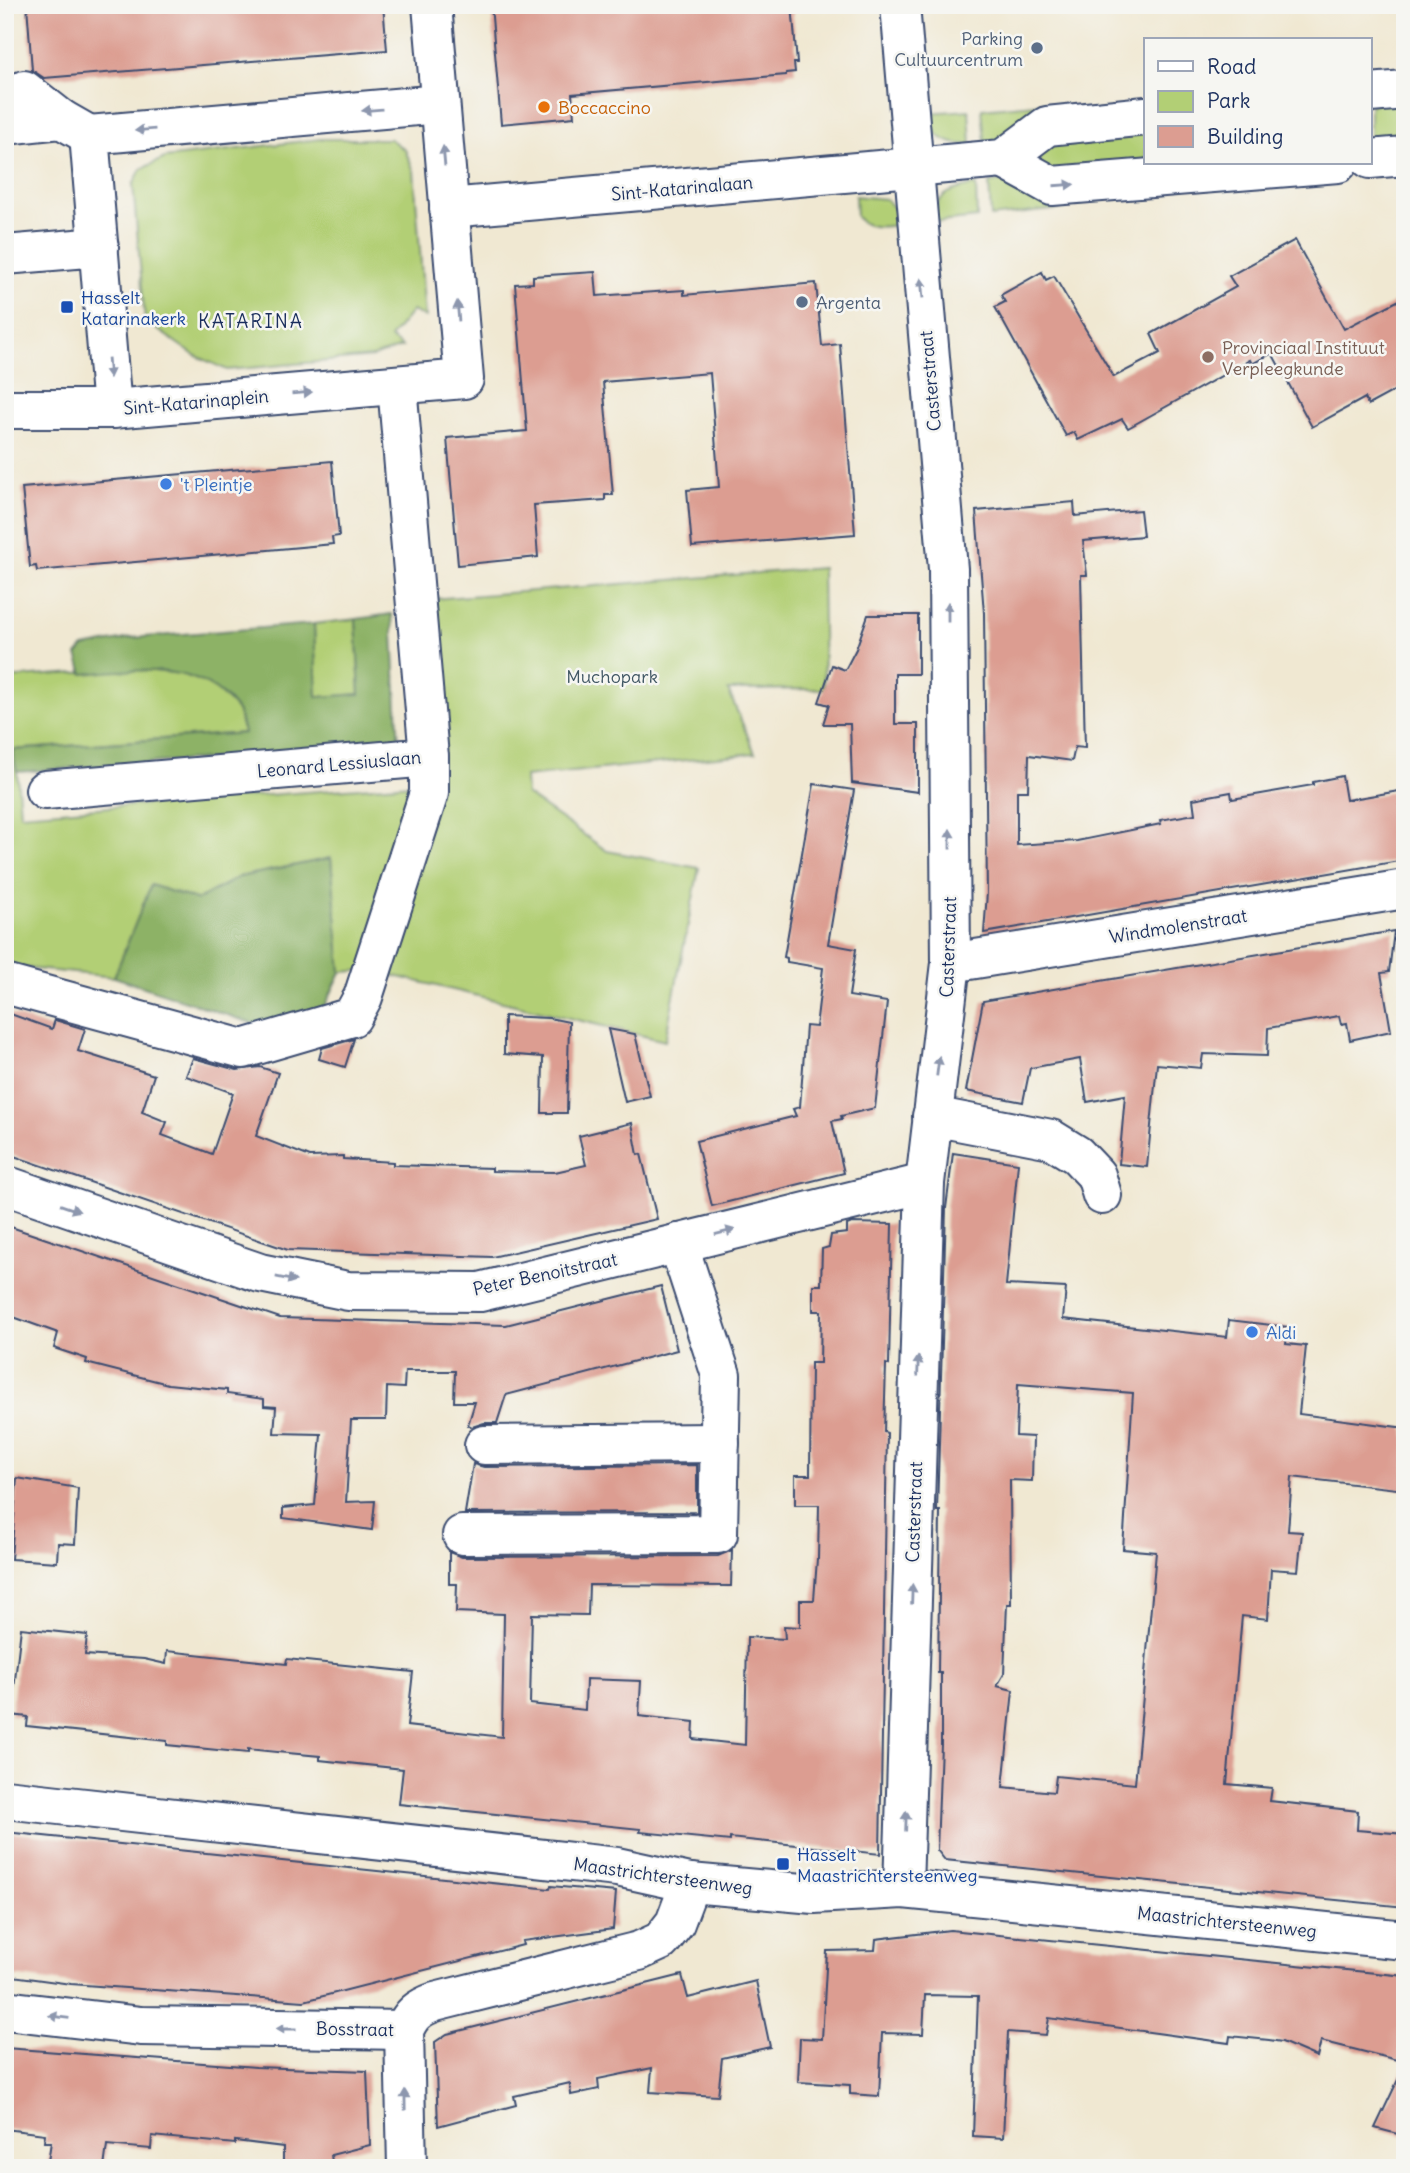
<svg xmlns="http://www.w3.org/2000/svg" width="1410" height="2173" font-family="Delius,sans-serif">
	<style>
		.green { fill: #b2cf75; stroke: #667f6a; stroke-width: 2 }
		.forest { fill: #8db266; stroke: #547062; stroke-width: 2 }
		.building { fill: #dc9d91; fill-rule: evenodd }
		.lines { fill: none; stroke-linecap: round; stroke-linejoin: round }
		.minor-casing { stroke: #3b4b6f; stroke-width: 42 }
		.major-casing { stroke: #3b4b6f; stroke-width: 42 }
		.minor { stroke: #fff; stroke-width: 38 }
		.major { stroke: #fff; stroke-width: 38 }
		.oneway { fill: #8d97ae }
		.service-dot { fill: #5c6f8a; stroke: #f6f6f2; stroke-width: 2.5 }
		.food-dot { fill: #e8710a; stroke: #f6f6f2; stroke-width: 2.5 }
		.transit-dot { fill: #1a4fb4; stroke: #f6f6f2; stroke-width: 2.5 }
		.education-dot { fill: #8d6e63; stroke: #f6f6f2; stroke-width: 2.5 }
		.shop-dot { fill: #3f7fe0; stroke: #f6f6f2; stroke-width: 2.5 }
		.labels { text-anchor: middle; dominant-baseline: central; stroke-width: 5; stroke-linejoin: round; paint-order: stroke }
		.service-label { font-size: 18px; fill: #4e5e75; stroke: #f6f6f2; text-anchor: end }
		.food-label { font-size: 18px; fill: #c56008; stroke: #f6f6f2; text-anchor: start }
		.street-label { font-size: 18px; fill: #1b2f5e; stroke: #f6f6f2 }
		.transit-label { font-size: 18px; fill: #164399; stroke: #f6f6f2; text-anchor: start }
		.education-label { font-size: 18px; fill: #785e54; stroke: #f6f6f2; text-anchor: start }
		.shop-label { font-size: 18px; fill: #366cbe; stroke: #f6f6f2; text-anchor: start }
		.park-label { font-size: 18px; fill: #415764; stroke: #f6f6f2 }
		.neighbourhood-label { font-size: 19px; letter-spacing: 2px; fill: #1b2f5e; stroke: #f6f6f2 }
	</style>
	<rect width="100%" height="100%" fill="#f6f6f2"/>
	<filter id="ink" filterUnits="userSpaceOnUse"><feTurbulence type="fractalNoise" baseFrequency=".0143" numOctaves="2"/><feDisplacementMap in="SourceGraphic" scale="14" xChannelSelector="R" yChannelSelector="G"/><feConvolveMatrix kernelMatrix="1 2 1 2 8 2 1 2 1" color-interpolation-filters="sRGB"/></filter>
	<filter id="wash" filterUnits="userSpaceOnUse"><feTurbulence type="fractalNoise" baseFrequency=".00686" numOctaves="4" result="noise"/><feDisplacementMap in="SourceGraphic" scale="28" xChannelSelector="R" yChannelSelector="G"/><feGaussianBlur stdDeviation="1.57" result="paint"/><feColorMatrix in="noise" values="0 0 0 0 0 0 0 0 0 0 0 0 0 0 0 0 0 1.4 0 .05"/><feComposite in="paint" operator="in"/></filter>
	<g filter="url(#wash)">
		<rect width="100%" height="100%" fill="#f0e8d2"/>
		<g class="green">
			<polygon points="1405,101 1405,144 1370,147 1370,104"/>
			<polygon points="1045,103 1047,112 999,140 985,142 982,109"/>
			<path d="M969 110 971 144C949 146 930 137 927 113Z"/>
			<polygon points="1146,129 1146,163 1058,176 1041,166 1039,156 1043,146"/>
			<polygon points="320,139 390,139 405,150 414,171 425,317 412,311 390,338 402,347 373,357 227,370 194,355 145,321 133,185 141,169 165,158"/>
			<polygon points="1000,181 1060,197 1060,209 991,217 989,183"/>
			<path d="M976 185 977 218 930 223C938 194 947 190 976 185Z"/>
			<path d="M855 196 886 199 902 217 903 224C886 226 869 231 856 217Z"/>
			<polygon points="822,568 824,689 728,690 755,753 525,777 526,794 607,851 699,868 665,1041 370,970 341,972 331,858 239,877 197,900 151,885 114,977 5,966 5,678 135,669 182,674 211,684 237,710 244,733 13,750 17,772 20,814 425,783 432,599"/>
			<polygon points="356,619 360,694 317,698 314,624"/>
		</g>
		<g class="forest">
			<path d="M392 614 399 746 17 772 12 750 244 733C242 725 240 714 235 708 199 662 136 669 83 674L77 655 84 647 131 638 314 624 317 697 360 694 356 619Z"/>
			<polygon points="331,858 341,972 308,1042 114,977 151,885 197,900 239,877"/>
		</g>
		<g id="blocks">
			<g class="building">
				<polygon points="27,5 383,5 387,50 44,78 32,70"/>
				<polygon points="491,5 572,5 572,11 656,5 792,5 797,63 794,63 795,72 786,73 786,75 572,94 574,117 501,124"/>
				<polygon points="1295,240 1344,329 1405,297 1405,385 1368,405 1365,398 1312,427 1272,353 1252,364 1250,360 1128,428 1122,419 1078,440 1074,432 1066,436 995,307 1005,302 1001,295 1042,272 1046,280 1054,276 1114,377 1160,353 1151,334 1236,287 1229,276"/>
				<polygon points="595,272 597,296 684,290 684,295 816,283 822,346 840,344 855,534 692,547 687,490 719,487 710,373 603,382 613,495 605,495 605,500 534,505 538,557 458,565 447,438 527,431 515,284 533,283 533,276"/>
				<polygon points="332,461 339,536 332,537 333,544 37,571 36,566 30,567 22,488"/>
				<polygon points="1074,502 1075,516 1140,510 1143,536 1083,541 1087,575 1081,575 1085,748 1075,747 1072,761 1029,755 1028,791 1017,791 1017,845 1077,841 1161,824 1160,820 1195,814 1193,799 1231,792 1232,799 1313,785 1313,782 1342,776 1346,800 1405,790 1405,860 984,933 987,893 984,613 976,511"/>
				<polygon points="868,615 918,615 918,674 895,674 895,724 918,724 918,792 852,783 850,724 823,724 829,705 819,702 832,665 845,670 856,649"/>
				<polygon points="814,784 854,790 828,944 856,949 849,996 887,1002 875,1108 841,1116 842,1119 832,1121 844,1173 712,1206 696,1141 796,1116 793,1109 800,1107 806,1026 816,1027 823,968 787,962 787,958 784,957"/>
				<polygon points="1394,931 1389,972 1381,973 1391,1031 1350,1040 1347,1023 1341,1024 1339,1016 1268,1028 1267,1056 1203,1054 1201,1068 1157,1064 1147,1167 1119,1164 1125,1095 1087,1102 1080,1059 1030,1068 1023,1102 966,1091 983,1001"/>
				<polygon points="5,1012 52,1029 55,1020 85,1029 78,1051 154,1075 142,1112 167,1122 162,1135 212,1154 233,1093 186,1076 193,1058 237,1070 260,1067 278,1073 256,1136 310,1157 343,1156 343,1159 393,1162 393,1165 492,1168 492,1171 555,1172 586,1165 579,1136 632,1123 638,1155 641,1154 657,1219 492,1257 288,1250 5,1153"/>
				<polygon points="504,1016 549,1018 569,1022 567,1113 542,1113 543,1057 504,1054"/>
				<polygon points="608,1029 635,1034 650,1096 625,1102"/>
				<polygon points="354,1039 345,1067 319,1059 322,1048"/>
				<path d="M953 1153 1018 1163 1006 1285 1066 1288 1063 1319 1227 1337 1229 1320 1288 1327 1286 1344 1306 1346 1299 1414 1405 1428V1490L1292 1477 1288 1531 1302 1532 1298 1571 1271 1569 1268 1619 1242 1616 1227 1784 1272 1788 1270 1801 1358 1811 1357 1830 1405 1834V1907L945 1860 937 1850 941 1744V1673H938L940 1511H937L946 1208ZM1018 1384 1133 1393 1123 1549 1156 1552 1135 1784 1056 1776 1054 1792 1003 1787 1013 1690 997 1686 1004 1674 1007 1604H1011L1010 1480 1032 1481 1033 1437 1016 1436Z"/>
				<polygon points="852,1223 892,1224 889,1365 886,1364 884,1432 887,1433 880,1854 730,1838 730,1841 640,1832 641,1829 399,1804 403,1769 320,1760 320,1756 277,1752 248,1749 248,1753 167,1745 167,1741 27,1726 28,1717 11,1715 21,1628 87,1635 85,1655 144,1659 166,1664 167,1651 286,1664 287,1659 413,1672 407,1726 502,1737 504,1614 456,1612 457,1584 449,1584 449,1552 462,1557 718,1556 732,1550 731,1586 589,1585 588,1615 532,1614 530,1704 585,1710 586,1679 641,1681 639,1716 694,1722 693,1739 745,1745 747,1637 785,1639 784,1626 800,1627 800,1600 814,1600 817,1559 818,1559 819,1505 795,1505 795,1475 810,1475 811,1363 820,1363 821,1311 813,1311 813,1285 821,1285 822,1249 829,1247 831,1235 847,1233 847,1225"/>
				<polygon points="5,1225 280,1318 506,1325 661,1286 677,1350 506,1395 497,1423 484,1423 472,1427 468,1425 475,1402 454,1402 455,1371 405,1371 404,1388 387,1387 386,1420 351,1420 346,1502 375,1501 372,1530 283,1518 283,1508 315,1505 321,1434 274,1433 276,1407 264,1406 264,1399 227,1394 227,1390 168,1384 86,1363 87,1359 54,1348 58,1333 5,1314"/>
				<polygon points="473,1464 484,1467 697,1465 697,1512 465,1513"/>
				<polygon points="17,1478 78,1488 75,1544 58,1543 57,1562 11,1559"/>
				<polygon points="5,1832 550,1889 551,1886 616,1892 613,1929 522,1941 523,1945 304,2001 71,1984 5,1975"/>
				<polygon points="950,1930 1405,1976 1405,2062 1321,2041 1317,2057 1282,2042 1269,2040 1230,2036 1229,2043 1049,2018 1046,2035 1008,2032 1003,2138 973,2136 978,1996 925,1995 923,2034 882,2033 879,2096 850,2094 850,2085 798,2082 800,2038 822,2039 827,1951 875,1950 876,1939"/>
				<polygon points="682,1975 688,1998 756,1981 770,2047 722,2058 718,2096 650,2092 652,2068 598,2079 599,2089 571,2095 570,2083 514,2096 516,2105 438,2126 435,2042 447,2034"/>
				<polygon points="5,2048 256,2067 367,2071 370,2145 331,2155 333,2168 283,2168 283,2147 235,2141 235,2144 152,2136 151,2149 107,2145 104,2168 47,2168 51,2142 44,2142 45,2134 5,2129"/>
				<polygon points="1405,2065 1405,2136 1375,2128"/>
			</g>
		</g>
	</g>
	<g filter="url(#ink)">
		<use href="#blocks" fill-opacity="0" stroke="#3b4b6f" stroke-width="2"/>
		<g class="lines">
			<g class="minor-casing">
				<g id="minor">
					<polyline points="900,5 948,569 951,963 925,1183 903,1889"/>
					<polyline points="24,90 61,119"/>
					<polyline points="1370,93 1405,90"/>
					<polyline points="5,125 61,119 89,135"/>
					<polyline points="1003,159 1052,186 1338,163"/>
					<polyline points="1370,159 1405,156"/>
					<polyline points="449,208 1003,159 1047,126 1146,116"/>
					<polyline points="5,255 99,247"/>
					<polyline points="5,409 112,409 464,379 432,5"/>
					<polyline points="112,409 89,135 440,104"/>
					<polyline points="45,790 429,757 397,385"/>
					<polyline points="951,963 1405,889"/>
					<polyline points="5,984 243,1049 352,1017 363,997 429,793 429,757"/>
					<polyline points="932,1116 1051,1139 1077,1155 1096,1175 1102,1195"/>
					<polyline points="5,1185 260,1273 348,1291 480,1292 925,1183"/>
					<polyline points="484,1445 720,1443"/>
					<polyline points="462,1535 718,1534 721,1375 678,1243"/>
					<polyline points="5,2010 141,2026 404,2030"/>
					<path d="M407 2168 404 2030C411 2014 418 2008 435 2002L639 1951 661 1941 675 1923 690 1883"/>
				</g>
			</g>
			<g class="major-casing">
				<polyline id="major" points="5,1799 617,1867 690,1883 814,1894 903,1889 1405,1940"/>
			</g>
			<use href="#minor" class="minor"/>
			<use href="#major" class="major"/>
		</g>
		<defs><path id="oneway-solid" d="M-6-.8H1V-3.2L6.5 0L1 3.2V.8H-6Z" transform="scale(1.75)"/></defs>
		<g class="oneway">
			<use href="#oneway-solid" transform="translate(372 110) rotate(175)"/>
			<use href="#oneway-solid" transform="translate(145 130) rotate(175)"/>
			<use href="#oneway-solid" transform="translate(444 156) rotate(-95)"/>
			<use href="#oneway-solid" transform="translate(1064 185) rotate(-4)"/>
			<use href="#oneway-solid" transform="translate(922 288) rotate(-95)"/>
			<use href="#oneway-solid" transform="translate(458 311) rotate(-95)"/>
			<use href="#oneway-solid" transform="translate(109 368) rotate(85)"/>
			<use href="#oneway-solid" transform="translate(302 393) rotate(-5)"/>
			<use href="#oneway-solid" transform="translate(948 612) rotate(-90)"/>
			<use href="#oneway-solid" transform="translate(950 839) rotate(-90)"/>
			<use href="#oneway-solid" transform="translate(938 1066) rotate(-83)"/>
			<use href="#oneway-solid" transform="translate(70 1208) rotate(19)"/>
			<use href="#oneway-solid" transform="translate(725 1232) rotate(-14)"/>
			<use href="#oneway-solid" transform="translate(286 1279) rotate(11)"/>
			<use href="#oneway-solid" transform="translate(918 1366) rotate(-88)"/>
			<use href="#oneway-solid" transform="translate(912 1594) rotate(-88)"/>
			<use href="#oneway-solid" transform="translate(906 1821) rotate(-88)"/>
			<use href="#oneway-solid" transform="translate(59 2017) rotate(-173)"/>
			<use href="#oneway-solid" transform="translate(286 2029) rotate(180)"/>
			<use href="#oneway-solid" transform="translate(405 2100) rotate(-91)"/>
		</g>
	</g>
	<g class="service-dot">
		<circle cx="1037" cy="48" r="7"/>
		<circle cx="802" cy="302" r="7"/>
	</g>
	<circle class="food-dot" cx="544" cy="107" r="7"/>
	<g class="transit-dot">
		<rect x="60" y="300" width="14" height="14" rx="3.5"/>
		<rect x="776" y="1857" width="14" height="14" rx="3.5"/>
	</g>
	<circle class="education-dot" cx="1208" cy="357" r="7"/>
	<g class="shop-dot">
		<circle cx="166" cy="484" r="7"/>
		<circle cx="1252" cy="1332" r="7"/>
	</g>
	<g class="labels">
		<g class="service-label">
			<text x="1023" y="38">Parking<tspan x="1023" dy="21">Cultuurcentrum</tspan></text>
			<text x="816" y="302" text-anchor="start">Argenta</text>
		</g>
		<g class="food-label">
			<text x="558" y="107">Boccaccino</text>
		</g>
		<g class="street-label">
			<text transform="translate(682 188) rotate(-5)">Sint-Katarinalaan</text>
			<text transform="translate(930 381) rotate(-95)">Casterstraat</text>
			<text transform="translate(196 402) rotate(-5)">Sint-Katarinaplein</text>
			<text transform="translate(339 764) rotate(-5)">Leonard Lessiuslaan</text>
			<text transform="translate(1178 926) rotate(-9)">Windmolenstraat</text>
			<text transform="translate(948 947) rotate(-88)">Casterstraat</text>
			<text transform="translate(545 1274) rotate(-12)">Peter Benoitstraat</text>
			<text transform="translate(914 1512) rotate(-88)">Casterstraat</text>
			<text transform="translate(663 1876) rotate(8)">Maastrichtersteenweg</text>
			<text transform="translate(1227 1922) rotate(6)">Maastrichtersteenweg</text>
			<text transform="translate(355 2029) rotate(1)">Bosstraat</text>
		</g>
		<g class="transit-label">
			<text x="81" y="297">Hasselt<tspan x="81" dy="21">Katarinakerk</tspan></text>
			<text x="797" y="1854">Hasselt<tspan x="797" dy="21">Maastrichtersteenweg</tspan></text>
		</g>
		<g class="education-label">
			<text x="1222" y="347">Provinciaal Instituut<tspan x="1222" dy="21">Verpleegkunde</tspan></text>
		</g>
		<g class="shop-label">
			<text x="180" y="484">'t Pleintje</text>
			<text x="1266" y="1332">Aldi</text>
		</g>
		<g class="park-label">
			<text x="612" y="676">Muchopark</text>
		</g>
		<g class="neighbourhood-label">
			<text x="251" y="321">KATARINA</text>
		</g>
	</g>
	<rect width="1410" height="2173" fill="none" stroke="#f6f6f2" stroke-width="28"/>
	<rect x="1144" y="38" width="228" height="126" fill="#f6f6f2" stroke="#9ea6b7" stroke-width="2"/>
	<rect x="1158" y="61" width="35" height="10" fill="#ffffff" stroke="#9ea6b7" stroke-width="2"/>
	<text x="1207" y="74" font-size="21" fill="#1b2f5e">Road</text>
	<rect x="1158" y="91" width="35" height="21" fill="#b2cf75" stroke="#9ea6b7" stroke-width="2"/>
	<text x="1207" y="108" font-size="21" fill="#1b2f5e">Park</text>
	<rect x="1158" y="126" width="35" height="21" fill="#dc9d91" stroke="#9ea6b7" stroke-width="2"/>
	<text x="1207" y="144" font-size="21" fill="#1b2f5e">Building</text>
</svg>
